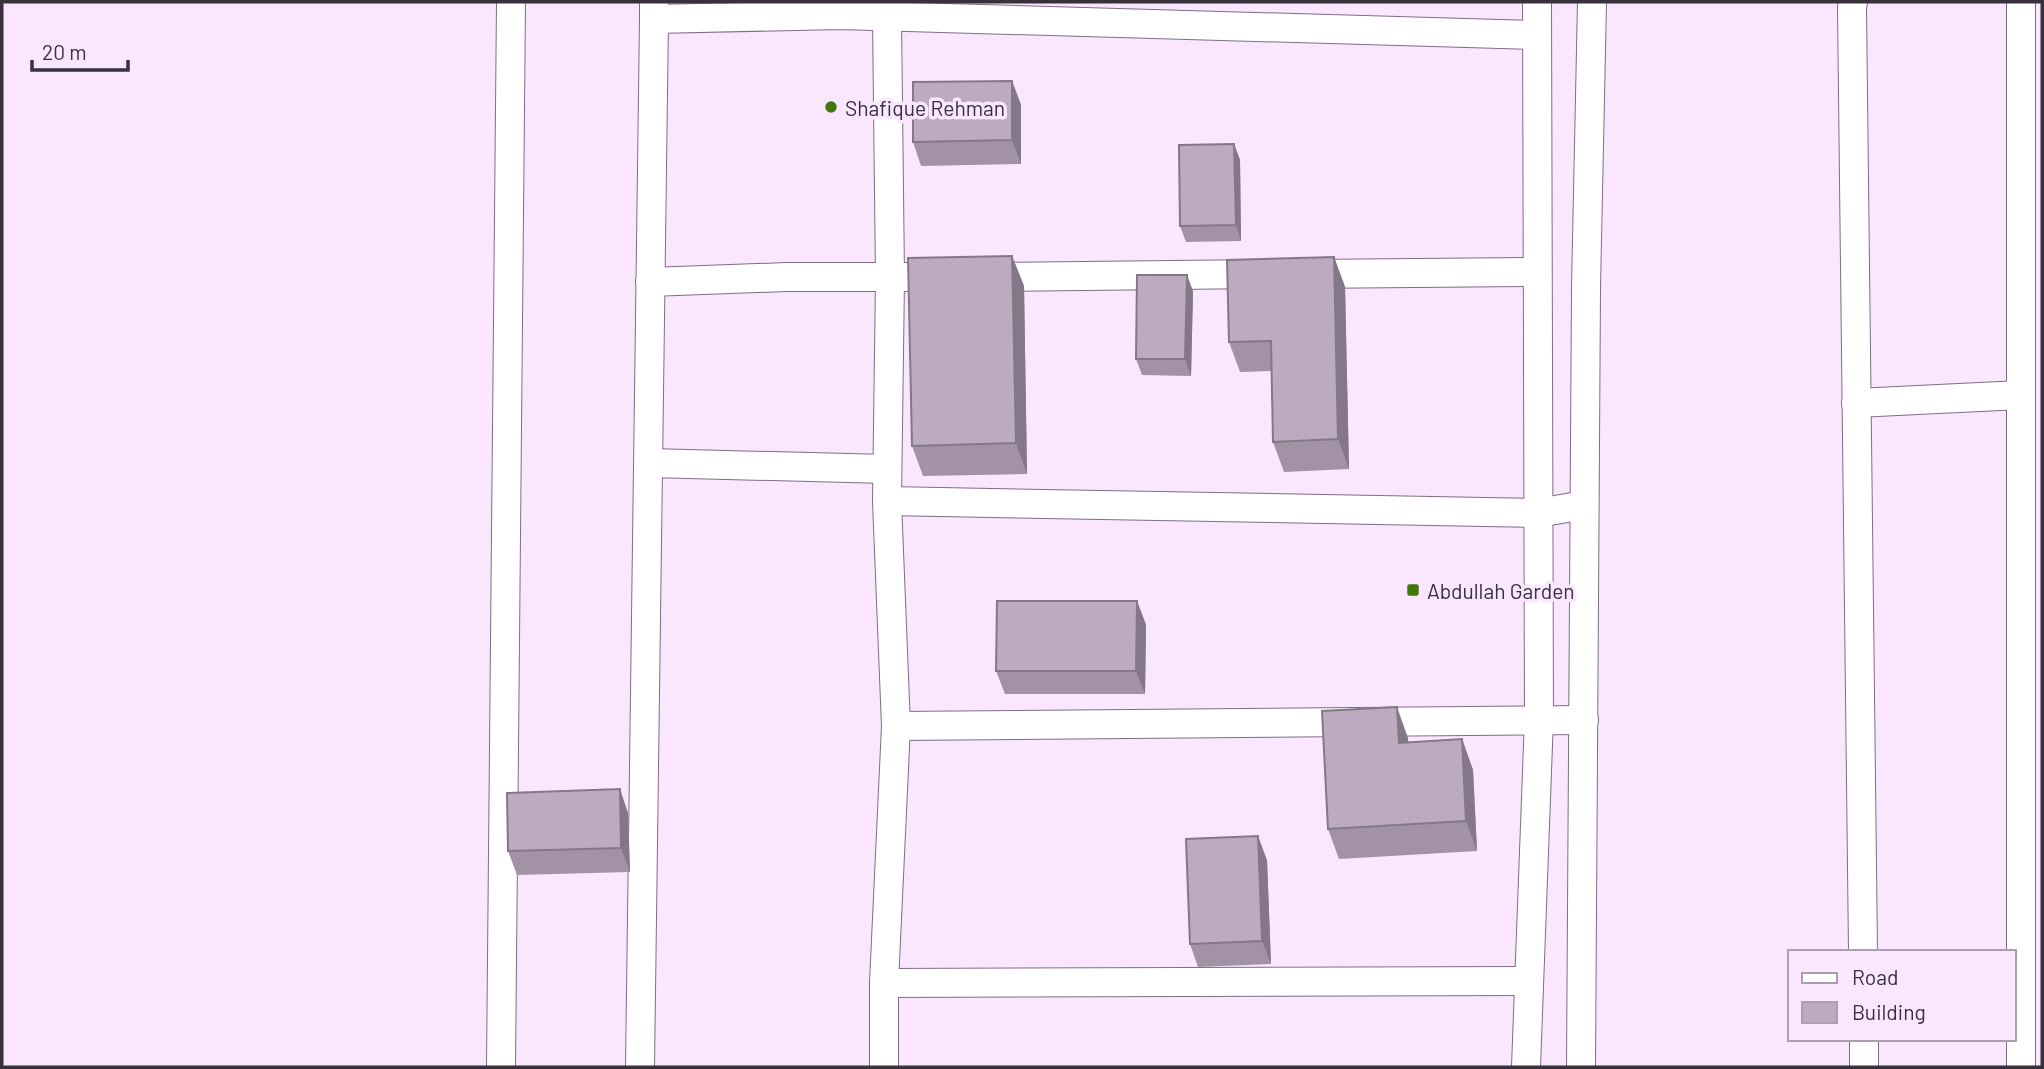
<svg xmlns="http://www.w3.org/2000/svg" width="2044" height="1069" font-family="Barlow,sans-serif">
	<style>
		.lines { fill: none; stroke-linecap: round; stroke-linejoin: round }
		.street-casing { stroke: #7f6d82; stroke-width: 30 }
		.street { stroke: #fff; stroke-width: 28 }
		.wall { fill: #a392a6 }
		.shaded-wall { fill: #847787 }
		.building { fill: #bdaac1; stroke: #847787; stroke-width: 2 }
		.poi-dot { fill: #417708; stroke: #fbe6ff; stroke-width: 2.5 }
		.labels { text-anchor: middle; dominant-baseline: central; stroke-width: 7; stroke-linejoin: round; paint-order: stroke }
		.poi-label { font-size: 21px; fill: #38303a; stroke: #fbe6ff; text-anchor: start }
	</style>
	<rect width="100%" height="100%" fill="#fbe6ff"/>
	<g class="lines">
		<g class="street-casing">
			<g id="street">
				<polyline points="654,2 654,19 839,15 1537,35"/>
				<polyline points="1853,2 1852,8 1863,952"/>
				<polyline points="1304,274 1536,272"/>
				<polyline points="982,277 1263,274"/>
				<polyline points="650,282 787,277 906,277"/>
				<polyline points="1856,403 2021,395"/>
				<polyline points="649,463 887,469"/>
				<polyline points="887,501 1538,513 1584,505"/>
				<polyline points="896,726 1584,720"/>
				<polyline points="884,983 1528,981"/>
				<polyline points="1864,1039 1864,1067"/>
				<polyline points="501,1067 511,2"/>
				<polyline points="640,1067 654,19"/>
				<polyline points="884,1067 884,983 896,726 887,501 890,278 887,18"/>
				<polyline points="1526,1067 1539,718 1537,2"/>
				<polyline points="1581,1067 1586,288 1592,2"/>
				<polyline points="2021,1067 2021,2"/>
			</g>
		</g>
		<use href="#street" class="street"/>
	</g>
	<g class="wall">
		<polygon points="1012,81 1021,105 1021,164 921,166 913,142"/>
		<polygon points="1234,144 1240,160 1241,241 1186,242 1180,226"/>
		<polygon points="1012,256 1024,286 1027,474 923,476 912,446"/>
		<polygon points="1334,257 1345,287 1349,469 1284,472 1273,442 1271,371 1240,372 1229,342"/>
		<polygon points="1193,291 1191,376 1142,375 1136,359"/>
		<polygon points="1137,601 1146,625 1145,694 1005,694 996,671"/>
		<polygon points="1408,738 1408,742 1462,739 1473,770 1477,851 1339,859 1328,829"/>
		<polygon points="628,813 630,872 517,875 508,851"/>
		<polygon points="1267,860 1271,964 1198,967 1190,944"/>
	</g>
	<g class="shaded-wall">
		<polygon points="1012,81 1021,105 1021,164 1012,140"/>
		<polygon points="1234,144 1240,160 1241,241 1236,225"/>
		<polygon points="1012,256 1024,286 1027,474 1016,443"/>
		<polygon points="1334,257 1345,287 1349,469 1338,439"/>
		<polygon points="1187,275 1193,291 1191,376 1185,359"/>
		<polygon points="1137,601 1146,625 1145,694 1136,671"/>
		<polygon points="1397,707 1408,738 1410,773 1399,743"/>
		<polygon points="1462,739 1473,770 1477,851 1466,821"/>
		<polygon points="620,789 628,813 630,872 621,848"/>
		<polygon points="1258,836 1267,860 1271,964 1262,941"/>
	</g>
	<g class="building">
		<polygon points="1012,81 1012,140 913,142 913,82"/>
		<polygon points="1234,144 1236,225 1180,226 1179,145"/>
		<polygon points="1012,256 1016,443 912,446 908,258"/>
		<polygon points="1334,257 1338,439 1273,442 1271,341 1229,342 1227,260"/>
		<polygon points="1137,275 1187,275 1185,359 1136,359"/>
		<polygon points="997,601 1137,601 1136,671 996,671"/>
		<polygon points="1397,707 1399,743 1462,739 1466,821 1328,829 1322,711"/>
		<polygon points="620,789 621,848 508,851 507,793"/>
		<polygon points="1258,836 1262,941 1190,944 1186,839"/>
	</g>
	<g class="poi-dot">
		<circle cx="831" cy="107" r="7"/>
		<rect x="1406" y="583" width="14" height="14" rx="3.5"/>
	</g>
	<g class="labels">
		<g class="poi-label">
			<text x="845" y="107">Shafique Rehman</text>
			<text x="1427" y="590">Abdullah Garden</text>
		</g>
	</g>
	<rect width="2044" height="1069" fill="none" stroke="#38303a" stroke-width="7"/>
	<rect x="1788" y="950" width="228" height="91" fill="#fbe6ff" stroke="#ad9db0" stroke-width="2"/>
	<rect x="1802" y="973" width="35" height="10" fill="#ffffff" stroke="#ad9db0" stroke-width="2"/>
	<text x="1852" y="985" font-size="21" fill="#38303a">Road</text>
	<rect x="1802" y="1002" width="35" height="21" fill="#bdaac1" stroke="#ad9db0" stroke-width="2"/>
	<text x="1852" y="1020" font-size="21" fill="#38303a">Building</text>
	<path d="M32 60v10h96v-10" fill="none" stroke="#38303a" stroke-width="3.5"/>
	<text x="42" y="60" font-size="21" fill="#38303a" stroke="#fbe6ff" stroke-width="5" paint-order="stroke">20 m</text>
</svg>
